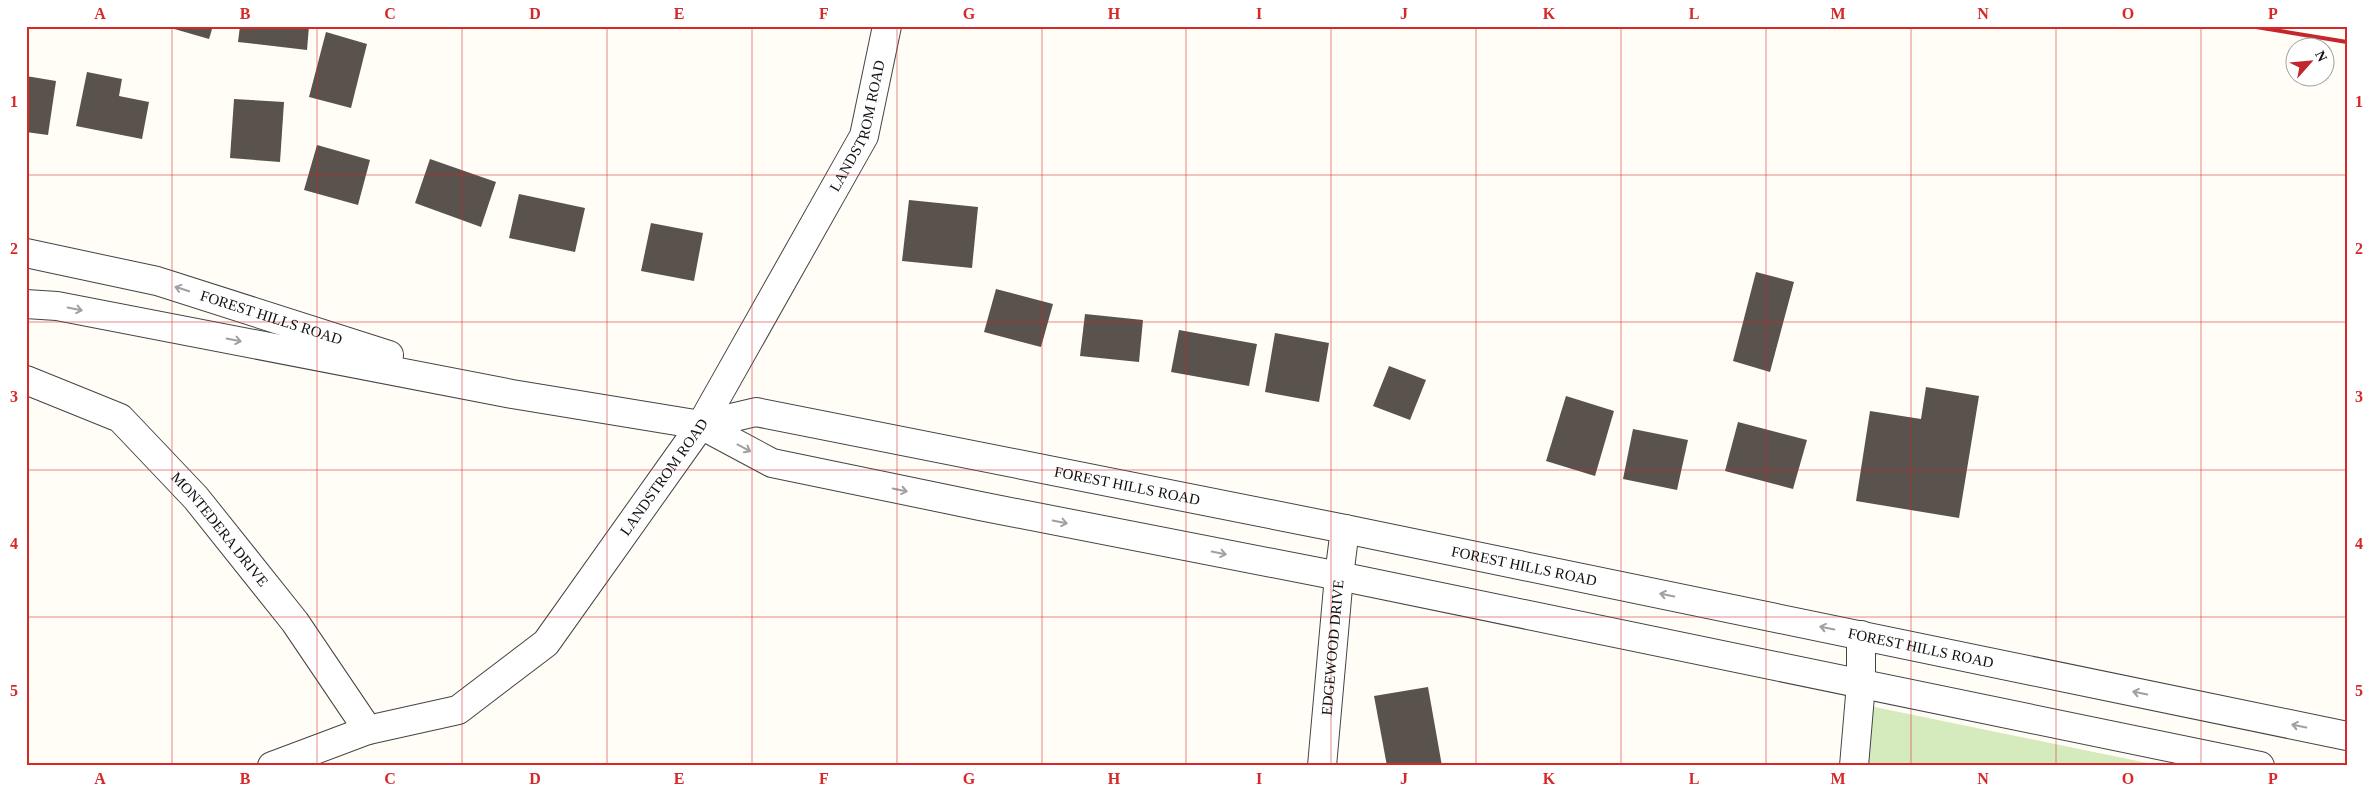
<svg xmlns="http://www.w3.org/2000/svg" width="2373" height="792" font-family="Georgia,serif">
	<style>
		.green { fill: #d5ebbd }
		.building { fill: #5a524d }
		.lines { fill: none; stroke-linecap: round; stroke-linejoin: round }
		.minor-casing { stroke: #444; stroke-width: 30 }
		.minor { stroke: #fff; stroke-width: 28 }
		.rail { stroke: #c4262e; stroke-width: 4 }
		.oneway { stroke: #a0a0a0 }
		.grid { fill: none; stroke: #d62828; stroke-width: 1; stroke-opacity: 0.55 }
		.labels { text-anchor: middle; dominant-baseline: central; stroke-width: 5; stroke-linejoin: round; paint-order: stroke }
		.street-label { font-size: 15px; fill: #111; stroke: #fff }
		.neatline { fill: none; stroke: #d62828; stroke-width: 2 }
		.grid-label { font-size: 16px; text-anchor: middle; font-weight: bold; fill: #d62828 }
	</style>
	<rect width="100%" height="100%" fill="#fffdf5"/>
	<polygon class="green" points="1860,704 2162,766 1857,766"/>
	<g class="building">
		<polygon points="164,26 213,26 209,39"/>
		<polygon points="240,26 309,26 307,50 238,42"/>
		<polygon points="326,32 367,44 351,108 309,97"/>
		<polygon points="87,72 122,79 119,96 149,102 142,139 76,126"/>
		<polygon points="26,76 56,81 48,135 26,132"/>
		<polygon points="234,99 284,102 280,162 230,158"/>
		<polygon points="317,145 370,160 358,205 304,190"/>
		<polygon points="430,159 496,182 481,227 415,203"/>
		<polygon points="519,194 585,208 575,252 509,238"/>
		<polygon points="909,200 978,207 972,268 902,261"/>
		<polygon points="651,223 703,233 694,281 641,271"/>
		<polygon points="1756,272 1794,282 1770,372 1733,361"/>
		<polygon points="996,289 1053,304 1041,347 984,332"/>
		<polygon points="1085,314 1143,320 1139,362 1080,356"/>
		<polygon points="1179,330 1257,344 1249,386 1171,372"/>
		<polygon points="1275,333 1329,343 1319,402 1265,392"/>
		<polygon points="1389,366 1426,380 1410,420 1373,406"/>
		<polygon points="1926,387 1979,396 1959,518 1856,501 1870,411 1921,419"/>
		<polygon points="1566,396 1614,411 1595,476 1546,461"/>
		<polygon points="1738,422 1807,440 1793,489 1725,471"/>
		<polygon points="1633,429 1688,440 1677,490 1623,479"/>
		<polygon points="1428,687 1442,766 1387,766 1374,696"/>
	</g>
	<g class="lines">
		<g class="minor-casing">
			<g id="minor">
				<path id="s1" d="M26 253 157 281 389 355"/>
				<polyline points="26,304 57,306 512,394 701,425 772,463 980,506 1339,576 2260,766"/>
				<path id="s2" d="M26 380 120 418 196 498 295 622 368 730"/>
				<path id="s3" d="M701 425 756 412 1345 529 2347 736"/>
				<path id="s4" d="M272 766 368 730 458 710 546 643 701 425 864 136 887 26"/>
				<path id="s5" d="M1322 766 1339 576 1345 529"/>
				<polyline points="1854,766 1861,684 1861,635"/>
			</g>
		</g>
		<use href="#minor" class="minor"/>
		<polyline class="rail" points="2250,26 2347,42"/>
	</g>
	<defs><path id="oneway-shaft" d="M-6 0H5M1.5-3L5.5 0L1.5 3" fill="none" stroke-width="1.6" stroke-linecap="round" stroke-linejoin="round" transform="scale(1.25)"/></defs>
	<g class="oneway">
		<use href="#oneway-shaft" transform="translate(182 289) rotate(-162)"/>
		<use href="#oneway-shaft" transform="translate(75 309) rotate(11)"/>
		<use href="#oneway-shaft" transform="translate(234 340) rotate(11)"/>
		<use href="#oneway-shaft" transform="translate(744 448) rotate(28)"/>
		<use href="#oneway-shaft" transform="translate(900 490) rotate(12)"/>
		<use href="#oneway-shaft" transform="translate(1060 522) rotate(11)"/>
		<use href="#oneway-shaft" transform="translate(1219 553) rotate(11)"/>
		<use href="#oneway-shaft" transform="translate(1667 595) rotate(-168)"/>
		<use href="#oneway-shaft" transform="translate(1827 628) rotate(-168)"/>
		<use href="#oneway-shaft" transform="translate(2140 693) rotate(-168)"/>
		<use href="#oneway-shaft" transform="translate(2299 726) rotate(-168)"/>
	</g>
	<path class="grid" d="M172 26V766M317 26V766M462 26V766M607 26V766M752 26V766M897 26V766M1042 26V766M1186 26V766M1331 26V766M1476 26V766M1621 26V766M1766 26V766M1911 26V766M2056 26V766M2201 26V766M26 175H2347M26 322H2347M26 470H2347M26 617H2347"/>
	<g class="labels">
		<g class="street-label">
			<text stroke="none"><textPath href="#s4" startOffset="912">LANDSTROM ROAD</textPath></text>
			<text stroke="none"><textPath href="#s1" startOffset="254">FOREST HILLS ROAD</textPath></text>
			<text stroke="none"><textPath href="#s4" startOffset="509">LANDSTROM ROAD</textPath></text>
			<text stroke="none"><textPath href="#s3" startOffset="435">FOREST HILLS ROAD</textPath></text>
			<text stroke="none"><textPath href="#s2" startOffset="251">MONTEDERA DRIVE</textPath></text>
			<text stroke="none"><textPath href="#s3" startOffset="840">FOREST HILLS ROAD</textPath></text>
			<text stroke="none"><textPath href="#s5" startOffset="119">EDGEWOOD DRIVE</textPath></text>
			<text stroke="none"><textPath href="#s3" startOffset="1245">FOREST HILLS ROAD</textPath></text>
		</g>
	</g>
	<rect width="2373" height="792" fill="none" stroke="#ffffff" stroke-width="55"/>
	<g transform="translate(2310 62) rotate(63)"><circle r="24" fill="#ffffff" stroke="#a0a0a0"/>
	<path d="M0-4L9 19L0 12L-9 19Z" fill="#c4262e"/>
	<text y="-8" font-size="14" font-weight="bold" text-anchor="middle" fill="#111111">N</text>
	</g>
	<rect x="28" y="28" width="2318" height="736" class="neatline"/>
	<g class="grid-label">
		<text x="100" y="19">A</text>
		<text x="245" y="19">B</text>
		<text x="390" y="19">C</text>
		<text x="535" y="19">D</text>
		<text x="679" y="19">E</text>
		<text x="824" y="19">F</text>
		<text x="969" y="19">G</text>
		<text x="1114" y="19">H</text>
		<text x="1259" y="19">I</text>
		<text x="1404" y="19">J</text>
		<text x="1549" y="19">K</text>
		<text x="1694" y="19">L</text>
		<text x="1838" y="19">M</text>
		<text x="1983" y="19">N</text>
		<text x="2128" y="19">O</text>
		<text x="2273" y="19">P</text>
		<text x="14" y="107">1</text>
		<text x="2359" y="107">1</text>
		<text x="14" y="254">2</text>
		<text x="2359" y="254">2</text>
		<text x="14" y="402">3</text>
		<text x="2359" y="402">3</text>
		<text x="14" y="549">4</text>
		<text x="2359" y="549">4</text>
		<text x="14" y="696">5</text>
		<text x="2359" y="696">5</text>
		<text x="100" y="784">A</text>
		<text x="245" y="784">B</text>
		<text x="390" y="784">C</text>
		<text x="535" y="784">D</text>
		<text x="679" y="784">E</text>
		<text x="824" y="784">F</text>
		<text x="969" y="784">G</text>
		<text x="1114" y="784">H</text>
		<text x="1259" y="784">I</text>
		<text x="1404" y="784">J</text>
		<text x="1549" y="784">K</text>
		<text x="1694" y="784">L</text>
		<text x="1838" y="784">M</text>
		<text x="1983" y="784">N</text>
		<text x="2128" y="784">O</text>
		<text x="2273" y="784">P</text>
	</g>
</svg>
